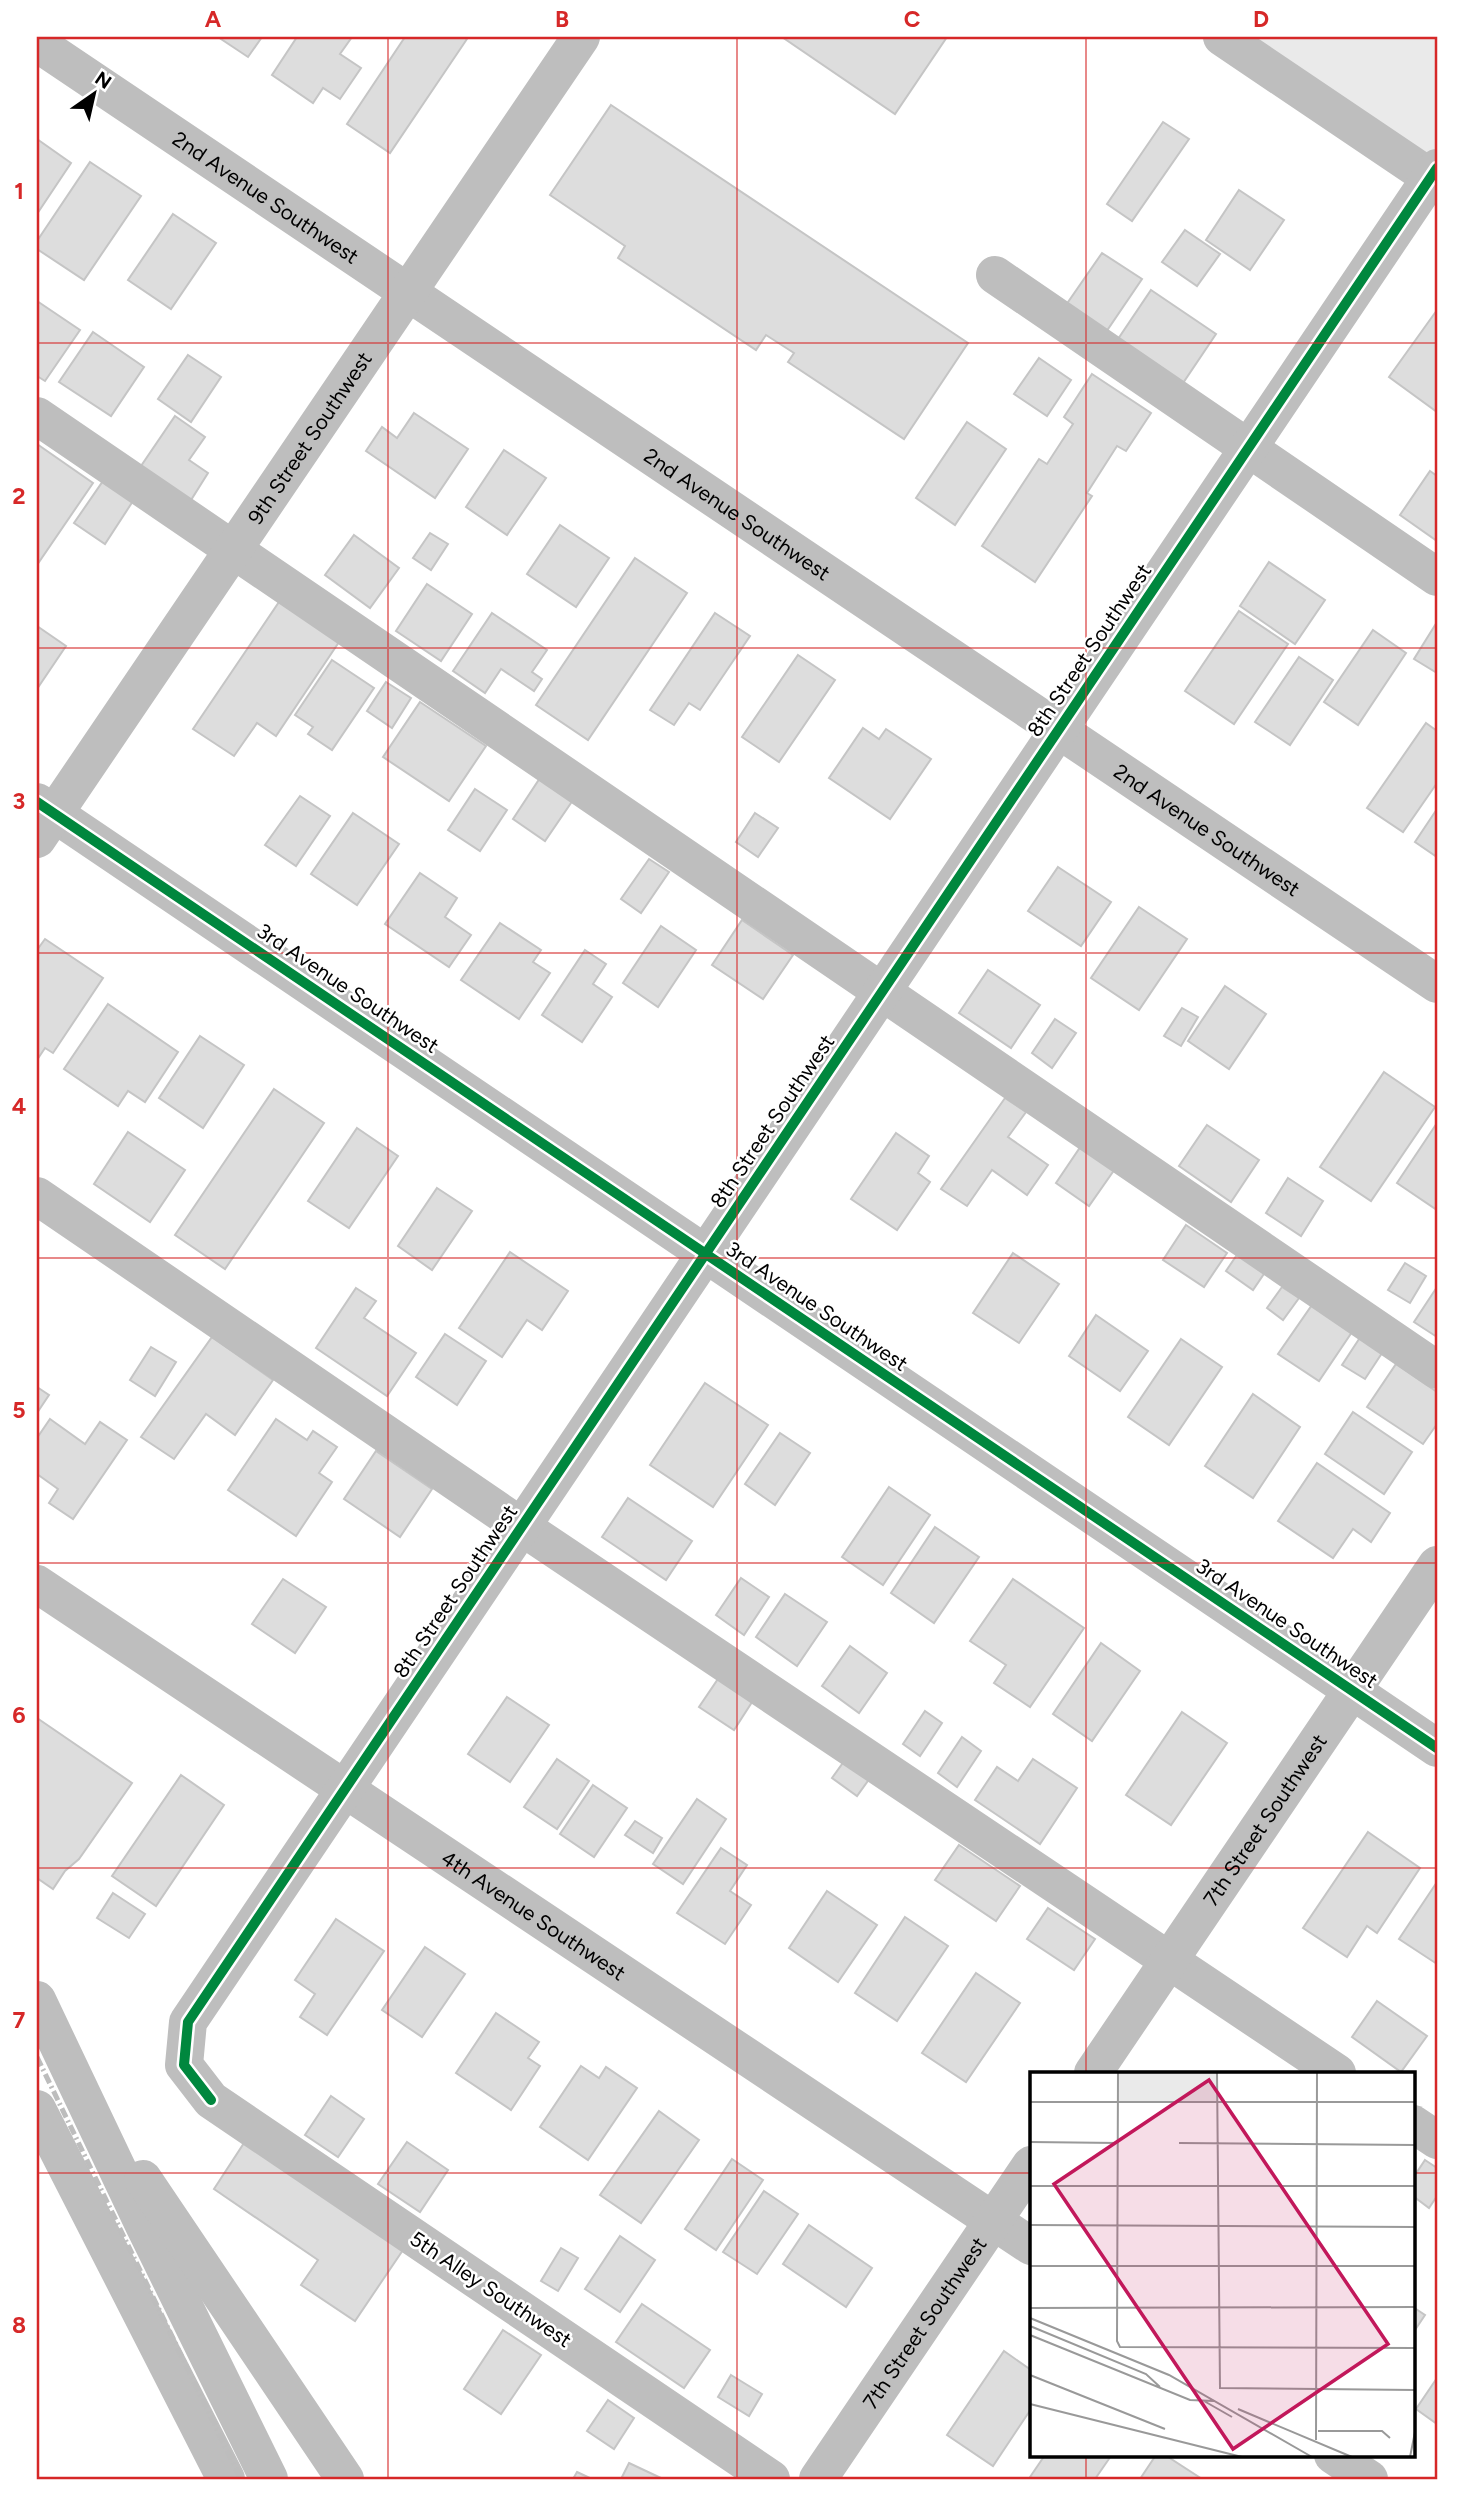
<svg xmlns="http://www.w3.org/2000/svg" width="1474" height="2516" font-family="Figtree,sans-serif">
	<style>
		.green { fill: #eaeaea }
		.building { fill: #ddd; stroke: #c5c5c5; stroke-width: 2 }
		.lines { fill: none; stroke-linecap: round; stroke-linejoin: round }
		.minor { stroke: #bebebe; stroke-width: 38 }
		.rail { stroke: #bdbdbd; stroke-width: 5; stroke-dasharray: 10 3.5 2 3.5; stroke-linecap: butt }
		.cycleway-casing { stroke: #fff; stroke-width: 15 }
		.cycleway { stroke: #00873e; stroke-width: 10 }
		.grid { fill: none; stroke: #d62828; stroke-width: 2; stroke-opacity: 0.55 }
		.labels { text-anchor: middle; dominant-baseline: central; stroke-width: 5; stroke-linejoin: round; paint-order: stroke }
		.street-label { font-size: 21px; fill: #000; stroke: #fff }
		.inset-road { fill: none; stroke: #999; stroke-width: 2 }
		.view { fill: #c2185b; fill-opacity: 0.15; stroke: #c2185b; stroke-width: 3.5 }
		.inset-edge { fill: none; stroke: #000; stroke-width: 3.5 }
		.neatline { fill: none; stroke: #d62828; stroke-width: 2.5 }
		.grid-label { font-size: 23px; text-anchor: middle; font-weight: bold; fill: #d62828 }
	</style>
	<rect width="100%" height="100%" fill="#fff"/>
	<polygon class="green" points="1222,37 1437,37 1437,169"/>
	<g class="building">
		<polygon points="218,37 262,37 248,57"/>
		<polygon points="297,37 352,37 340,54 361,68 340,99 323,88 313,103 272,75"/>
		<polygon points="405,37 463,37 467,39 390,153 347,124"/>
		<polygon points="782,37 947,37 895,114"/>
		<polygon points="611,105 968,343 904,439 788,362 794,353 766,335 756,350 618,258 625,246 550,195"/>
		<polygon points="1163,122 1189,139 1132,221 1107,204"/>
		<polygon points="37,139 71,163 37,214"/>
		<polygon points="90,162 141,196 84,280 37,249 37,241"/>
		<polygon points="1239,190 1284,220 1250,270 1206,240"/>
		<polygon points="173,214 216,243 171,309 128,280"/>
		<polygon points="1185,230 1220,254 1197,286 1162,262"/>
		<polygon points="1102,253 1142,279 1106,332 1066,305"/>
		<polygon points="1151,290 1216,334 1181,386 1116,342"/>
		<polygon points="37,301 80,330 45,381 37,376"/>
		<polygon points="1437,310 1437,412 1389,377"/>
		<polygon points="93,332 144,367 111,416 59,382"/>
		<polygon points="188,355 221,377 191,422 158,399"/>
		<polygon points="1039,358 1071,380 1047,416 1014,394"/>
		<polygon points="1092,374 1151,413 1126,451 1117,446 1087,493 1092,496 1035,582 982,546 1039,459 1047,464 1073,424 1064,417"/>
		<polygon points="414,413 468,449 435,498 366,451 382,427 397,438"/>
		<polygon points="175,416 205,437 189,460 208,473 191,500 141,466"/>
		<polygon points="967,422 1006,449 955,525 916,498"/>
		<polygon points="37,444 93,483 37,565"/>
		<polygon points="504,450 546,478 507,535 466,507"/>
		<polygon points="1430,471 1437,476 1437,541 1400,515"/>
		<polygon points="103,481 133,501 105,544 74,523"/>
		<polygon points="560,525 609,558 576,607 527,574"/>
		<polygon points="430,533 448,544 431,570 413,558"/>
		<polygon points="354,535 399,568 370,608 325,575"/>
		<polygon points="635,558 687,593 588,740 536,705"/>
		<polygon points="1269,562 1325,600 1295,644 1240,606"/>
		<polygon points="427,584 472,614 441,661 396,631"/>
		<polygon points="279,602 339,642 276,736 257,723 234,756 193,729"/>
		<polygon points="1239,611 1288,644 1234,724 1185,691"/>
		<polygon points="492,613 547,650 532,672 542,679 534,691 501,669 485,693 453,671"/>
		<polygon points="715,613 750,636 700,710 689,703 674,725 650,710"/>
		<polygon points="1437,622 1437,673 1414,659"/>
		<polygon points="37,626 66,646 37,689"/>
		<polygon points="1373,630 1406,653 1358,725 1324,702"/>
		<polygon points="798,655 835,680 779,762 742,737"/>
		<polygon points="1299,657 1333,680 1290,745 1255,722"/>
		<polygon points="332,660 374,688 332,750 308,734 313,727 295,715"/>
		<polygon points="386,682 411,698 392,728 367,711"/>
		<polygon points="420,702 486,746 449,801 383,757"/>
		<polygon points="1426,723 1437,731 1437,783 1403,832 1367,808"/>
		<polygon points="863,728 879,739 886,729 931,759 890,819 829,778"/>
		<polygon points="540,778 573,800 545,841 513,819"/>
		<polygon points="475,789 507,810 480,851 448,830"/>
		<polygon points="300,796 330,816 296,866 265,845"/>
		<polygon points="1437,809 1437,857 1415,842"/>
		<polygon points="353,813 399,844 357,905 311,874"/>
		<polygon points="755,813 778,828 758,857 736,842"/>
		<polygon points="649,859 669,872 641,913 621,899"/>
		<polygon points="1058,867 1111,902 1081,946 1028,911"/>
		<polygon points="420,873 457,898 445,917 471,935 449,967 385,924"/>
		<polygon points="1139,907 1187,939 1139,1010 1091,978"/>
		<polygon points="742,920 793,955 763,999 712,965"/>
		<polygon points="500,923 541,950 533,962 550,973 519,1019 461,980"/>
		<polygon points="661,926 696,950 658,1007 623,983"/>
		<polygon points="45,939 103,978 53,1053 45,1048 37,1060 37,950"/>
		<polygon points="585,950 606,964 593,984 612,997 582,1042 542,1015"/>
		<polygon points="988,970 1040,1005 1011,1048 959,1013"/>
		<polygon points="1225,986 1266,1014 1229,1069 1188,1041"/>
		<polygon points="108,1004 178,1052 145,1102 128,1091 118,1106 64,1069"/>
		<polygon points="1182,1008 1198,1017 1181,1046 1164,1036"/>
		<polygon points="1055,1019 1076,1033 1052,1068 1032,1053"/>
		<polygon points="200,1036 244,1065 203,1128 159,1098"/>
		<polygon points="1384,1072 1435,1107 1371,1201 1320,1167"/>
		<polygon points="274,1089 324,1123 225,1269 175,1235"/>
		<polygon points="1005,1098 1026,1112 1008,1137 1048,1165 1027,1195 992,1170 967,1206 941,1189"/>
		<polygon points="1437,1123 1437,1210 1397,1183"/>
		<polygon points="1207,1125 1259,1160 1231,1202 1179,1166"/>
		<polygon points="357,1128 398,1156 349,1228 308,1201"/>
		<polygon points="128,1132 185,1170 150,1222 94,1184"/>
		<polygon points="896,1133 929,1156 918,1173 930,1182 897,1230 851,1199"/>
		<polygon points="1083,1143 1117,1166 1089,1206 1056,1183"/>
		<polygon points="1288,1178 1323,1201 1301,1236 1266,1213"/>
		<polygon points="437,1188 472,1211 432,1270 398,1246"/>
		<polygon points="1186,1225 1227,1253 1204,1287 1163,1260"/>
		<polygon points="1243,1246 1270,1265 1253,1290 1226,1271"/>
		<polygon points="510,1252 568,1291 542,1330 527,1320 502,1357 459,1328"/>
		<polygon points="1013,1253 1059,1284 1019,1343 973,1313"/>
		<polygon points="1405,1263 1426,1276 1410,1303 1388,1290"/>
		<polygon points="1282,1287 1299,1298 1283,1320 1267,1308"/>
		<polygon points="1437,1287 1437,1337 1414,1322"/>
		<polygon points="356,1288 376,1301 364,1318 416,1353 387,1396 316,1348"/>
		<polygon points="1312,1305 1352,1332 1319,1381 1278,1354"/>
		<polygon points="1096,1315 1148,1351 1120,1391 1069,1356"/>
		<polygon points="445,1334 486,1361 457,1405 416,1377"/>
		<polygon points="1361,1336 1384,1350 1365,1379 1342,1365"/>
		<polygon points="212,1337 273,1380 235,1435 206,1414 174,1459 141,1437"/>
		<polygon points="1181,1339 1222,1367 1169,1445 1128,1417"/>
		<polygon points="151,1347 176,1362 155,1396 130,1380"/>
		<polygon points="1396,1364 1437,1392 1437,1424 1423,1444 1367,1407"/>
		<polygon points="705,1383 768,1425 713,1507 650,1465"/>
		<polygon points="37,1387 49,1395 37,1413"/>
		<polygon points="1253,1394 1300,1427 1253,1498 1205,1466"/>
		<polygon points="1353,1412 1412,1452 1384,1494 1325,1454"/>
		<polygon points="50,1419 85,1444 100,1422 127,1440 73,1519 49,1503 58,1489 37,1474 37,1438"/>
		<polygon points="276,1419 307,1440 313,1431 337,1447 319,1473 332,1482 296,1536 228,1490"/>
		<polygon points="780,1433 810,1453 775,1505 745,1484"/>
		<polygon points="376,1451 432,1489 400,1537 344,1499"/>
		<polygon points="1317,1463 1390,1513 1371,1542 1353,1529 1333,1558 1278,1521"/>
		<polygon points="889,1487 930,1515 883,1585 842,1557"/>
		<polygon points="628,1498 692,1541 666,1580 602,1537"/>
		<polygon points="935,1527 979,1557 934,1623 891,1593"/>
		<polygon points="741,1578 769,1597 744,1635 716,1615"/>
		<polygon points="283,1579 326,1607 295,1653 252,1624"/>
		<polygon points="1013,1579 1084,1628 1030,1707 994,1683 1006,1665 970,1641"/>
		<polygon points="785,1594 827,1622 797,1666 756,1637"/>
		<polygon points="1101,1643 1140,1671 1092,1741 1053,1714"/>
		<polygon points="850,1646 887,1673 859,1713 822,1686"/>
		<polygon points="720,1676 754,1699 734,1730 699,1707"/>
		<polygon points="507,1697 549,1725 510,1782 468,1754"/>
		<polygon points="925,1711 942,1723 920,1756 903,1744"/>
		<polygon points="1182,1712 1227,1743 1171,1825 1126,1795"/>
		<polygon points="37,1718 132,1783 79,1859 65,1871 53,1889 37,1878"/>
		<polygon points="962,1737 981,1751 957,1787 938,1773"/>
		<polygon points="557,1759 589,1781 557,1829 524,1807"/>
		<polygon points="1033,1759 1077,1788 1040,1844 975,1800 997,1767 1018,1781"/>
		<polygon points="845,1760 870,1778 857,1796 832,1778"/>
		<polygon points="181,1775 224,1805 156,1906 112,1876"/>
		<polygon points="593,1785 627,1808 594,1857 560,1834"/>
		<polygon points="697,1799 726,1819 683,1884 653,1864"/>
		<polygon points="635,1821 662,1838 653,1853 625,1835"/>
		<polygon points="1368,1832 1420,1868 1377,1933 1367,1926 1347,1957 1303,1928"/>
		<polygon points="959,1845 1020,1886 996,1921 935,1880"/>
		<polygon points="721,1848 747,1865 730,1891 751,1905 725,1944 677,1913"/>
		<polygon points="1437,1882 1437,1964 1399,1939"/>
		<polygon points="827,1891 877,1925 838,1982 789,1948"/>
		<polygon points="113,1893 145,1914 129,1938 97,1918"/>
		<polygon points="1048,1908 1095,1939 1074,1970 1027,1939"/>
		<polygon points="905,1917 948,1946 897,2021 855,1993"/>
		<polygon points="336,1919 384,1951 327,2035 300,2017 315,1994 295,1980"/>
		<polygon points="425,1947 465,1974 422,2037 382,2010"/>
		<polygon points="976,1973 1020,2003 966,2082 922,2053"/>
		<polygon points="1377,2001 1427,2036 1401,2072 1352,2037"/>
		<polygon points="496,2013 539,2042 528,2058 540,2066 511,2110 456,2073"/>
		<polygon points="581,2066 599,2078 606,2067 637,2088 588,2160 540,2127"/>
		<polygon points="331,2096 364,2119 338,2157 305,2135"/>
		<polygon points="659,2111 699,2140 641,2223 600,2195"/>
		<polygon points="246,2140 405,2247 355,2321 301,2285 318,2260 214,2189"/>
		<polygon points="407,2142 448,2170 420,2212 378,2184"/>
		<polygon points="732,2159 763,2180 716,2250 685,2229"/>
		<polygon points="1425,2160 1437,2168 1437,2196 1429,2208 1413,2196 1413,2178"/>
		<polygon points="764,2191 798,2214 757,2274 723,2252"/>
		<polygon points="809,2225 872,2268 846,2307 783,2264"/>
		<polygon points="620,2236 655,2260 620,2312 585,2289"/>
		<polygon points="561,2248 578,2258 558,2291 541,2281"/>
		<polygon points="642,2304 710,2350 684,2388 616,2342"/>
		<polygon points="1413,2307 1425,2315 1413,2333"/>
		<polygon points="503,2330 541,2355 501,2414 464,2389"/>
		<polygon points="1004,2351 1031,2370 1031,2409 993,2466 947,2435"/>
		<polygon points="731,2375 762,2394 749,2416 718,2397"/>
		<polygon points="1437,2378 1437,2424 1416,2409"/>
		<polygon points="608,2400 634,2418 614,2449 587,2431"/>
		<polygon points="1045,2455 1109,2455 1111,2456 1095,2479 1034,2479 1030,2477"/>
		<polygon points="1156,2455 1165,2455 1202,2479 1140,2479"/>
		<polygon points="629,2463 663,2479 621,2479"/>
		<polygon points="577,2472 592,2479 573,2479"/>
	</g>
	<g class="lines">
		<g class="minor">
			<polyline points="1222,37 1437,182"/>
			<path id="s1" d="M37 43 1437 984"/>
			<polyline points="995,275 1437,577"/>
			<polyline points="37,416 1437,1370"/>
			<polyline points="37,802 1437,1748"/>
			<path id="s2" d="M37 839 581 37"/>
			<polyline points="37,1196 522,1527 1337,2073"/>
			<path id="s3" d="M37 1584 1031 2246"/>
			<polyline points="37,2000 144,2225 269,2479"/>
			<path id="s4" d="M1093 2073 1437 1565"/>
			<polyline points="37,2109 226,2479"/>
			<polyline points="1413,2124 1437,2140"/>
			<polyline points="143,2179 345,2479"/>
			<polyline points="1333,2455 1369,2479"/>
			<polyline points="771,2479 211,2100 184,2065 188,2022 1437,168"/>
			<path id="s5" d="M818 2479 1031 2165"/>
		</g>
		<polyline class="rail" points="37,2057 241,2479"/>
		<g class="cycleway-casing">
			<g id="cycleway">
				<polyline points="37,802 1437,1748"/>
				<polyline points="211,2100 184,2065 188,2022 1437,168"/>
			</g>
		</g>
		<use href="#cycleway" class="cycleway"/>
	</g>
	<path class="grid" d="M388 37V2479M737 37V2479M1086 37V2073M37 343H1437M37 648H1437M37 953H1437M37 1258H1437M37 1563H1437M37 1868H1437M37 2173H1031M1413 2173H1437M1086 2455V2479"/>
	<g class="labels">
		<g class="street-label">
			<text stroke="none"><textPath href="#s1" startOffset="276">2nd Avenue Southwest</textPath></text>
			<text stroke="none"><textPath href="#s2" startOffset="485">9th Street Southwest</textPath></text>
			<text stroke="none"><textPath href="#s1" startOffset="844">2nd Avenue Southwest</textPath></text>
			<text transform="translate(1089 650) rotate(-56)">8th Street Southwest</text>
			<text stroke="none"><textPath href="#s1" startOffset="1410">2nd Avenue Southwest</textPath></text>
			<text transform="translate(348 988) rotate(34)">3rd Avenue Southwest</text>
			<text transform="translate(772 1121) rotate(-56)">8th Street Southwest</text>
			<text transform="translate(817 1306) rotate(34)">3rd Avenue Southwest</text>
			<text transform="translate(455 1591) rotate(-56)">8th Street Southwest</text>
			<text transform="translate(1287 1623) rotate(34)">3rd Avenue Southwest</text>
			<text stroke="none"><textPath href="#s4" startOffset="306">7th Street Southwest</textPath></text>
			<text stroke="none"><textPath href="#s3" startOffset="597">4th Avenue Southwest</textPath></text>
			<text transform="translate(491 2289) rotate(34)">5th Alley Southwest</text>
			<text stroke="none"><textPath href="#s5" startOffset="189">7th Street Southwest</textPath></text>
		</g>
	</g>
	<g transform="translate(1030 2072)">
		<rect width="385" height="385" fill="#fff"/>
		<path d="M88 0H188L187 30 88 29Z" fill="#eaeaea"/>
		<path class="inset-road" d="M88 0 87 269 90 275 385 276M187 0 190 316 385 318M0 30H385M0 70 88 71M149 71 385 73M0 114H385M0 153 385 155M0 194H385M0 236 385 235M0 246 139 303 282 385M0 254 116 302 130 315M0 263 160 328 184 329M0 303 135 357M174 329 202 345M0 332 212 385M208 337 322 385M288 359H352L360 366M286 368 287 0M380 385 385 360"/>
		<path class="view" d="M179 8 358 272 203 377 24 112Z"/>
		<rect width="385" height="385" class="inset-edge"/>
	</g>
	<rect width="1474" height="2516" fill="none" stroke="#ffffff" stroke-width="77"/>
	<g transform="translate(94 94) rotate(34)" stroke="#ffffff" stroke-width="5" paint-order="stroke">
	<path d="M0-5L12 26L0 18L-12 26Z" fill="#000000"/>
	<text y="-10" font-size="19" font-weight="bold" text-anchor="middle" fill="#000000">N</text>
	</g>
	<rect x="38" y="38" width="1398" height="2440" class="neatline"/>
	<g class="grid-label">
		<text x="213" y="27">A</text>
		<text x="562" y="27">B</text>
		<text x="912" y="27">C</text>
		<text x="1261" y="27">D</text>
		<text x="19" y="199">1</text>
		<text x="19" y="504">2</text>
		<text x="19" y="809">3</text>
		<text x="19" y="1114">4</text>
		<text x="19" y="1418">5</text>
		<text x="19" y="1723">6</text>
		<text x="19" y="2028">7</text>
		<text x="19" y="2333">8</text>
	</g>
</svg>
